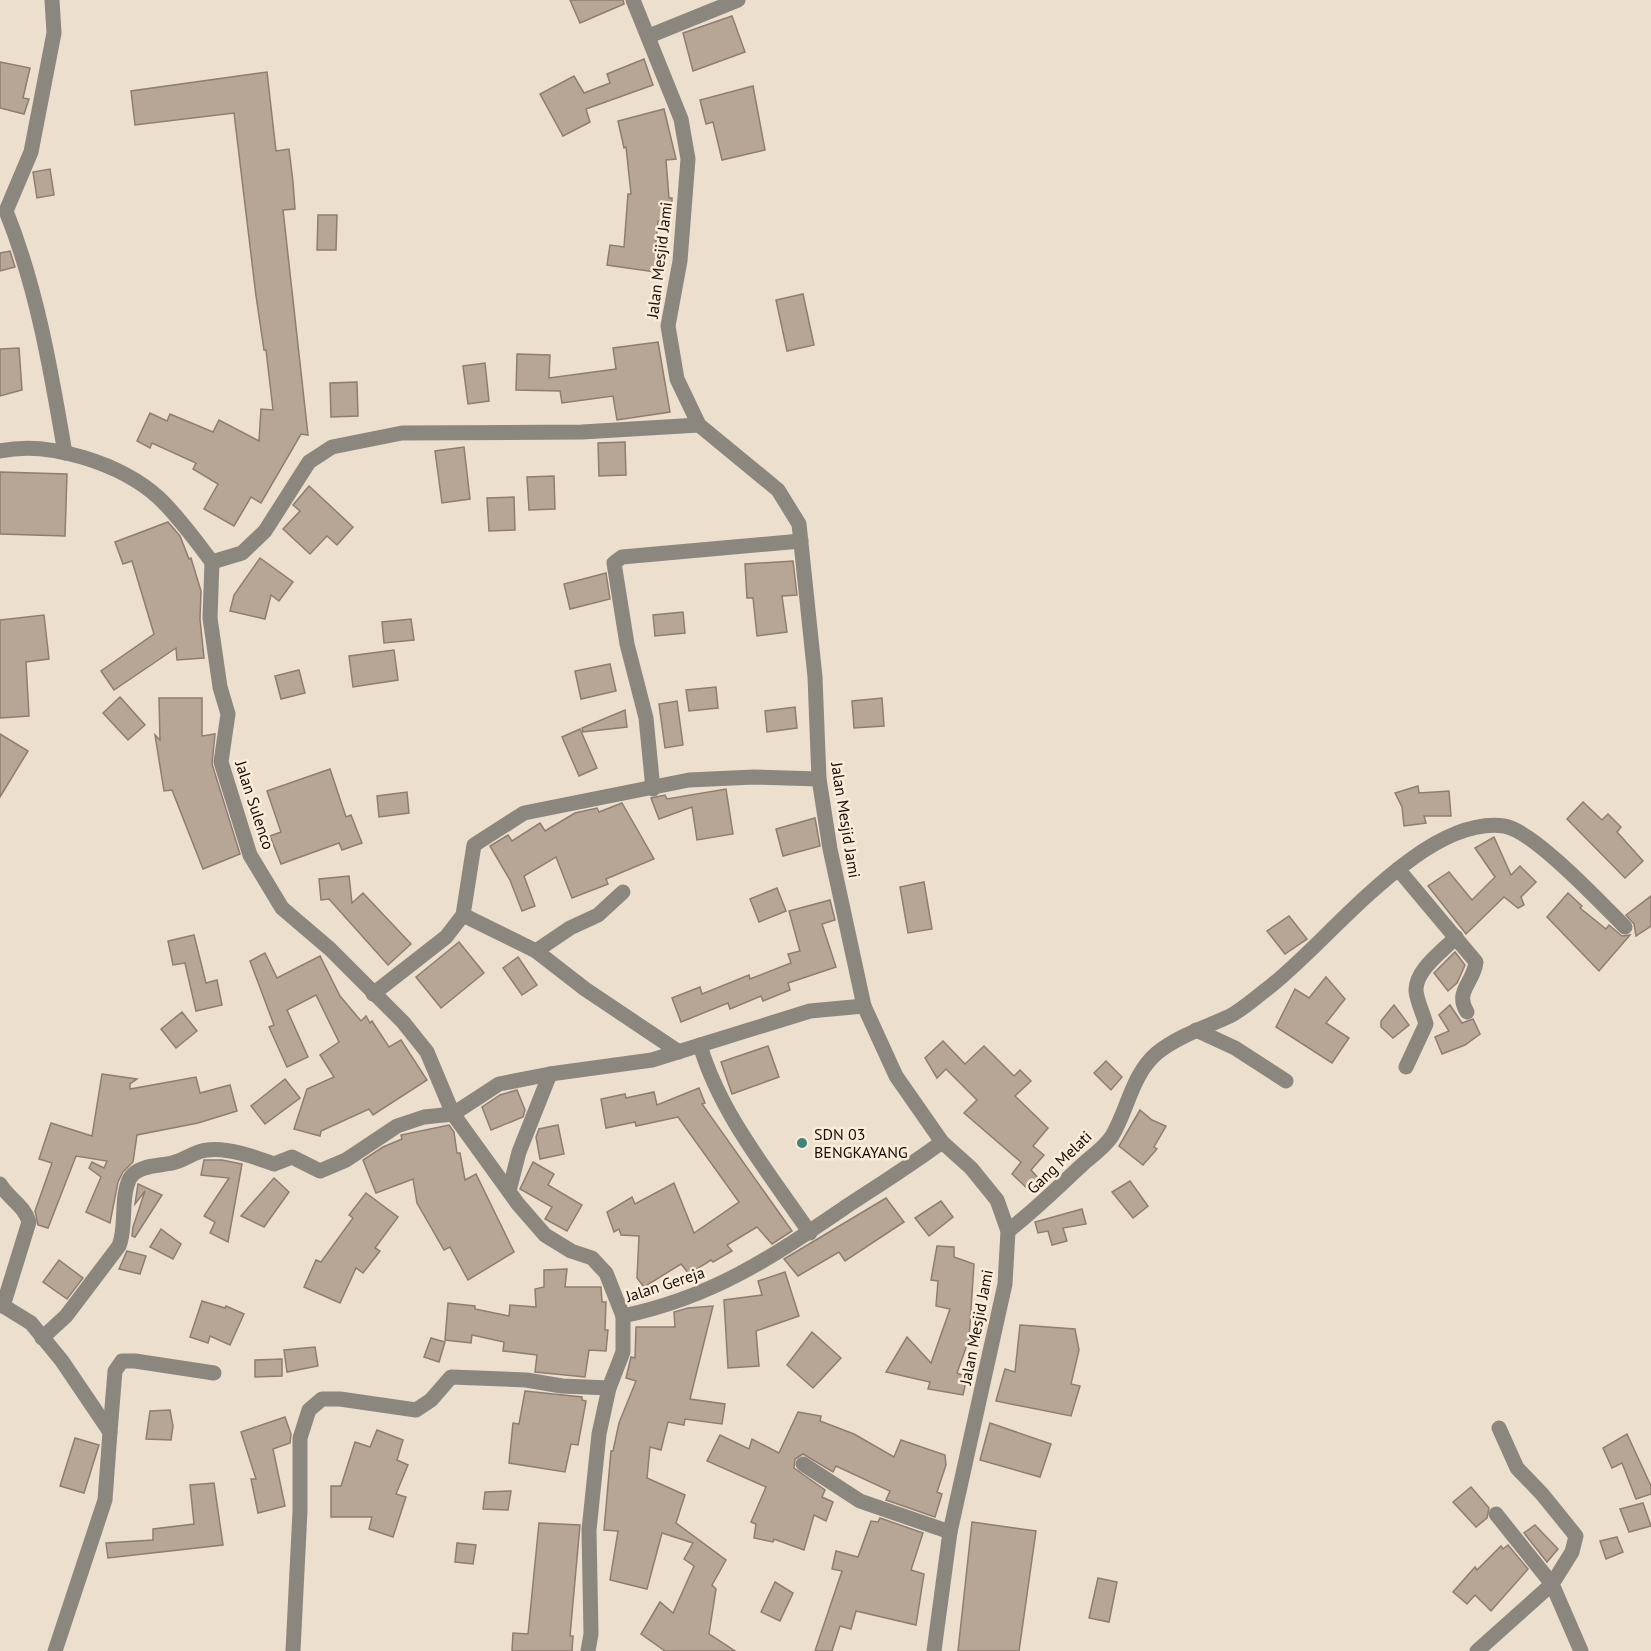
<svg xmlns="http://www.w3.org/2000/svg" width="1651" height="1651" font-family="'PT Sans',sans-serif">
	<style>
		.building { fill: #b7a596; stroke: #8e7d70; stroke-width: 1.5 }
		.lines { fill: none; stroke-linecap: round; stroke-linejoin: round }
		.minor { stroke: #8b877f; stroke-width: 15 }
		.poi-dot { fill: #41857a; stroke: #fbecda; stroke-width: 2 }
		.labels { text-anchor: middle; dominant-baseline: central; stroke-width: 5; stroke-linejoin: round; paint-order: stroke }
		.street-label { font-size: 16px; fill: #140f09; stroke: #fbecda }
		.poi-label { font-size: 16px; fill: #140f09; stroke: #fbecda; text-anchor: start }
	</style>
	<rect width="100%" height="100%" fill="#eddfcd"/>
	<g class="building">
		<polygon points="570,0 623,0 624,4 580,23"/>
		<polygon points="732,16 745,52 693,71 683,33"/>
		<polygon points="644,59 653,85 586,109 590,122 563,136 540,94 574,76 584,93 610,83 607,74"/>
		<polygon points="0,62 30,68 23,98 29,99 24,114 0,108"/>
		<polygon points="267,72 276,151 289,149 293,182 295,209 283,210 308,435 301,434 261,503 251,497 234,526 204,509 218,484 193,469 196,463 152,443 150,448 137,441 150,413 167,421 170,414 213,432 219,420 259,441 261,409 273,410 266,350 264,350 256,296 234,113 135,125 131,91"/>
		<polygon points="753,86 765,150 722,160 713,122 706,124 700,100"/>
		<polygon points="664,109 676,159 666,160 669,198 672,198 671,222 658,221 655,251 665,253 662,273 607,265 610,245 624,247 628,194 631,194 626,147 624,148 618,121"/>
		<polygon points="50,169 54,195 37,198 33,172"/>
		<polygon points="318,215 337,215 336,250 317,250"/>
		<polygon points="10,251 15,267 0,271 0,253"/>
		<polygon points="803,294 814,345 787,351 776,300"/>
		<polygon points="658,342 670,412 617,420 613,396 562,403 560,391 516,390 517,354 550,355 549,378 616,369 613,348"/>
		<polygon points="19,348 22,390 0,396 0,349"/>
		<polygon points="485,363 489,401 468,404 463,366"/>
		<polygon points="357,382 358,416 331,417 330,383"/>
		<polygon points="625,442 626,475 599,476 598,443"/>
		<polygon points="464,447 470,499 442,503 435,451"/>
		<polygon points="0,472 67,474 65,536 0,534"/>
		<polygon points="554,476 555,509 529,510 527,477"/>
		<polygon points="309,486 353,527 337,545 327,536 310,554 283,529 300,511 293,505"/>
		<polygon points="514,497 515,530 489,531 487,498"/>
		<polygon points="168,522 180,536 189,559 191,558 201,591 200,619 204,658 177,660 176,648 114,690 101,671 154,634 132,561 123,564 115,542"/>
		<polygon points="260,558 293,582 279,601 271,595 265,619 230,611 234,595"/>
		<polygon points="793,561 797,595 782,596 787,632 757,636 753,598 747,598 745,564"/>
		<polygon points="606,573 610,599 570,609 564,584"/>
		<polygon points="683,612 685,633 655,636 653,615"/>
		<polygon points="44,615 49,659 26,662 29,716 0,718 0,620"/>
		<polygon points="411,619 414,640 384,643 382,622"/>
		<polygon points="394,650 398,680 353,687 349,656"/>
		<polygon points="610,664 616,691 581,699 575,671"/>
		<polygon points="299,670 305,693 281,699 275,676"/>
		<polygon points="716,687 718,708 689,711 686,690"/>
		<polygon points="120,697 145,725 128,740 103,713"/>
		<polygon points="159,698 202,698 202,736 215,734 212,764 240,854 203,869 172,790 164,791 155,735 160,740"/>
		<polygon points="882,698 884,726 854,728 852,701"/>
		<polygon points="677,701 683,745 665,748 659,704"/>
		<polygon points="795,707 797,728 767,732 765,711"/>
		<polygon points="625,710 627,727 583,732 582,728"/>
		<polygon points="580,729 597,768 579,776 562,737"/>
		<polygon points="0,734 28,751 0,797"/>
		<polygon points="330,769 346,817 351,815 362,843 342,850 339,843 281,864 270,836 281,832 267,791"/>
		<polygon points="1418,786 1419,793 1449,791 1451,816 1424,816 1426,823 1404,826 1402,807 1395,793"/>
		<polygon points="726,789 733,834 697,840 692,807 659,819 651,798 665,795 667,799"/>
		<polygon points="407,792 409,813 379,817 377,796"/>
		<polygon points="1583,802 1602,820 1608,814 1621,827 1617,832 1643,861 1625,878 1567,819"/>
		<polygon points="622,803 654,859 606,879 608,884 572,898 556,857 524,876 535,906 522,911 510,880 490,846 508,835 512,841 540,823 545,831 575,813 597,808 599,812"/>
		<polygon points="815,818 820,846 783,856 776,829"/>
		<polygon points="1494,837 1511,875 1520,866 1536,882 1521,897 1524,905 1518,908 1504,897 1466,934 1428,886 1449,872 1472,900 1495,877 1475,848"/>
		<polygon points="349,876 352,903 363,893 411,944 388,965 329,899 321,900 319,879"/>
		<polygon points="924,882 932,929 908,933 900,887"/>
		<polygon points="777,888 786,911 759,922 750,899"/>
		<polygon points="1568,893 1582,906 1580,908 1606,929 1609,925 1622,936 1630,935 1599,971 1547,917"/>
		<polygon points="1651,896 1651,926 1636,936 1634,924 1626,915"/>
		<polygon points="830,900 835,920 822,924 836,967 788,983 790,990 763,1001 761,996 730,1009 728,1003 681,1022 672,998 700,987 702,994 749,975 750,979 791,963 788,954 800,951 789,911"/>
		<polygon points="1289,916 1307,939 1285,954 1267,931"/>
		<polygon points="194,935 206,983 217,980 222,1005 196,1011 185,963 173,965 168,941"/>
		<polygon points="459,942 484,973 441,1008 416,977"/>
		<polygon points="1455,952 1465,965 1457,983 1448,991 1434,973"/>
		<polygon points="265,953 277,978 320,956 340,996 361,1021 366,1016 370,1023 372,1021 389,1047 401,1040 427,1080 373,1115 369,1109 321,1131 320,1136 294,1129 307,1089 334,1077 320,1055 339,1042 316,995 287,1010 308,1057 287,1067 269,1027 274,1025 250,961"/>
		<polygon points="518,957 537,985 522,995 503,968"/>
		<polygon points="1326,977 1345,999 1326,1023 1349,1038 1332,1063 1276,1027 1295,989 1309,998"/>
		<polygon points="1394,1005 1409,1025 1393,1038 1381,1027 1381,1021"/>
		<polygon points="1450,1005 1462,1023 1473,1019 1480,1034 1465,1045 1442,1054 1435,1037 1449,1031 1439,1015"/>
		<polygon points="182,1012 197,1031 176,1048 161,1029"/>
		<polygon points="943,1041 965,1064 984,1046 1014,1076 1020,1070 1031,1081 1015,1096 1048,1128 1033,1146 1044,1155 1031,1170 1040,1180 1029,1190 1012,1174 1021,1162 964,1113 977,1100 946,1069 937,1078 925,1058"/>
		<polygon points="768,1046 779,1077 732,1094 721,1062"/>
		<polygon points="1106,1061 1122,1077 1111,1090 1094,1073"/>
		<polygon points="102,1074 137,1079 130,1084 130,1089 196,1077 200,1093 230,1085 237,1111 198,1123 137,1135 133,1162 123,1172 118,1182 110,1223 86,1212 101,1177 89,1168 92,1162 104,1168 107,1161 76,1156 48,1228 38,1225 35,1211 52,1163 39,1159 51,1123 92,1136"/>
		<polygon points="285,1079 300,1098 265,1124 251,1106"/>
		<polygon points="699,1088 705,1103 702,1104 792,1231 772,1244 757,1227 727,1245 732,1251 713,1262 711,1260 689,1274 681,1264 644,1287 637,1278 639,1236 621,1235 619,1229 614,1232 607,1212 632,1197 635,1204 674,1183 694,1233 739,1202 678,1117 636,1126 635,1122 606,1128 601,1099 625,1094 626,1098 654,1092 657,1105"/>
		<polygon points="517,1090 525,1110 523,1117 491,1130 482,1107 500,1095"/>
		<polygon points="1140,1110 1152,1120 1166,1126 1154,1147 1157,1149 1143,1165 1119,1146"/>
		<polygon points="449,1125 454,1132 457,1153 460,1153 465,1180 476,1174 514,1252 468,1280 450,1247 444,1250 417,1203 413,1179 376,1193 363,1160 383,1147 402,1139 401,1135"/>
		<polygon points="558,1125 564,1154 540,1159 536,1137 539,1129"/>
		<polygon points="204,1160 222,1160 242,1164 228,1242 210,1233 215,1222 204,1216 229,1178 201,1175"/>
		<polygon points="533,1162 554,1174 548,1185 582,1205 567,1231 545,1219 552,1207 520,1189"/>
		<polygon points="274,1178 289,1192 264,1227 241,1216"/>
		<polygon points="1130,1181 1148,1206 1133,1218 1112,1192"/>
		<polygon points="138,1184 162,1195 135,1237 132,1236 133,1227 145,1191 135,1204"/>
		<polygon points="366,1193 398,1217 375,1248 380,1251 363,1273 356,1268 340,1303 304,1287 316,1260 321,1262 353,1218 349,1215"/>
		<polygon points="886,1198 904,1222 845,1261 839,1252 798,1276 784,1259"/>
		<polygon points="941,1201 953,1217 929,1236 915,1218"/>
		<polygon points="1082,1209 1086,1224 1063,1228 1067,1241 1052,1245 1048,1231 1038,1233 1035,1222"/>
		<polygon points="161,1229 181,1244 173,1259 150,1247"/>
		<polygon points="937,1246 954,1247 954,1257 974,1264 969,1339 957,1373 967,1377 963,1395 928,1389 930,1382 886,1372 907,1337 931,1363 950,1309 936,1306 938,1281 931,1280"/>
		<polygon points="127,1251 146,1256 140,1274 119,1269"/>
		<polygon points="59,1260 83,1278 67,1299 43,1282"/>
		<polygon points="567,1269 565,1287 601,1287 602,1302 606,1302 605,1330 608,1330 606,1351 589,1350 585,1377 535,1372 537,1355 503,1351 504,1342 472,1335 471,1343 445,1340 448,1303 475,1306 475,1309 509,1316 510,1305 536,1307 535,1289 544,1287 544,1270"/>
		<polygon points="785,1272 799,1316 756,1331 759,1366 728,1368 724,1300 762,1295 758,1281"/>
		<polygon points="202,1301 225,1308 226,1306 244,1314 230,1345 210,1336 208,1343 190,1337"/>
		<polygon points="713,1306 690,1399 725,1404 722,1424 685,1419 684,1425 668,1422 661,1450 650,1447 647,1478 685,1495 676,1523 726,1560 712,1585 716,1589 709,1634 735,1651 665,1651 641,1634 660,1602 673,1613 694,1566 684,1559 693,1543 662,1533 647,1589 610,1580 618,1531 604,1530 611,1451 613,1451 619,1423 636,1381 626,1378 631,1357 635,1358 636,1327 675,1327 674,1312 688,1308"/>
		<polygon points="1020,1325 1075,1329 1079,1350 1071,1384 1080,1386 1071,1416 996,1401 1005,1369 1015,1372"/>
		<polygon points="812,1332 841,1358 813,1388 787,1365"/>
		<polygon points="431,1338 445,1342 439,1362 424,1357"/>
		<polygon points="315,1347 318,1366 287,1372 284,1350"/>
		<polygon points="282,1359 282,1376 255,1377 255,1360"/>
		<polygon points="525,1391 582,1397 582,1400 586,1401 578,1445 571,1444 565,1472 509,1463 513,1423 519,1424"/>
		<polygon points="170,1410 173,1426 171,1440 146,1439 150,1411"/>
		<polygon points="798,1412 821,1416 820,1421 854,1434 894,1457 901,1440 945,1455 946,1465 937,1492 942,1494 935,1517 886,1500 890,1491 836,1466 833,1472 803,1454 795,1459 794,1468 825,1490 822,1497 833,1502 826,1521 814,1515 804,1550 774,1539 773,1542 754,1538 756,1524 751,1522 766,1487 707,1461 720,1435 749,1449 752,1439 779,1453"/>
		<polygon points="285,1417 291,1434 290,1443 273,1449 285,1506 258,1513 251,1479 256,1479 241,1432"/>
		<polygon points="990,1423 1051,1444 1040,1477 980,1460"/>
		<polygon points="377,1430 403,1440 397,1460 408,1465 396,1494 406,1497 393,1537 369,1529 372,1517 331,1517 331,1486 341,1486 355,1442 370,1447"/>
		<polygon points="1627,1434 1651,1486 1651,1494 1636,1499 1622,1463 1612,1468 1603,1448"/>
		<polygon points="75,1438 99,1445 84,1493 60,1486"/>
		<polygon points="214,1483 223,1545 108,1558 106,1543 153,1540 153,1529 194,1524 190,1485"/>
		<polygon points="1471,1487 1489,1508 1487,1518 1476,1527 1453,1502"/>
		<polygon points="511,1491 508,1510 483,1509 485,1492"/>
		<polygon points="1643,1503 1651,1526 1629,1532 1620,1509"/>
		<polygon points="880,1518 923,1533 911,1570 924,1574 916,1625 856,1611 851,1629 840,1626 832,1651 815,1651 842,1571 832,1569 836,1551 858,1557 871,1521 878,1522"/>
		<polygon points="972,1522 1036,1531 1019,1651 958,1651"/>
		<polygon points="539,1523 580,1525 570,1636 573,1636 572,1651 512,1651 513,1633 528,1634"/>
		<polygon points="1535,1525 1558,1549 1547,1562 1524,1533"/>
		<polygon points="1617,1537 1623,1552 1606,1559 1600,1541"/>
		<polygon points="457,1543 476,1545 473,1564 455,1562"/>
		<polygon points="1508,1545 1528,1569 1491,1611 1475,1595 1467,1604 1453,1592 1475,1567 1477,1570 1501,1546 1503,1549"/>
		<polygon points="1098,1578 1117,1582 1109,1622 1089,1618"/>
		<polygon points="775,1582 793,1593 780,1621 761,1612"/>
	</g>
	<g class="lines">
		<g class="minor">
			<path d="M52 0 54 33 31 152 6 211C37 288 51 371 65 453"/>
			<polyline points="633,0 681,119 688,159 680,261 668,326 677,379 699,425 778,490 799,524 815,677 819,779 830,849 864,1006 896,1076 942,1142 971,1168 997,1200 1008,1231 1005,1284 950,1532 934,1651"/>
			<polyline points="649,36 738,0"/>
			<path d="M0 451C49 440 122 464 159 498 179 517 196 541 212 562L210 618 220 687 228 714 221 762 250 855 282 908 330 949 403 1022 427 1052 453 1114 518 1204 545 1235 571 1251 592 1258 606 1273 623 1316"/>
			<polyline points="212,562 242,553 265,531 309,462 332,447 402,433 582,432 699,425"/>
			<polyline points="653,789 646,718 627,644 614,563 622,557 801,541"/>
			<path d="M1398 869 1476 962C1474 982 1454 992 1467 1012"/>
			<polyline points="463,915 536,951 585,989 679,1052"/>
			<polyline points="536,951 570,928 598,915 623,892"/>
			<polyline points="373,994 446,937 463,915 474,845 524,813 689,780 754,777 819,779"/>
			<polyline points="1196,1030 1235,1048 1286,1081"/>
			<path d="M700 1045C720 1114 770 1174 810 1233"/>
			<path d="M1406 1067 1426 1024C1423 1013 1417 1001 1416 991 1415 970 1443 951 1456 937"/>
			<path d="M0 1184C9 1199 24 1205 29 1222L3 1306"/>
			<polyline points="509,1191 519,1152 550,1074"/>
			<path d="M1008 1231C1035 1210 1058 1187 1083 1164 1092 1156 1105 1147 1112 1136 1128 1109 1132 1074 1157 1053 1178 1036 1206 1027 1230 1016 1243 1009 1255 998 1267 989 1327 944 1422 815 1504 826 1533 830 1602 904 1625 927"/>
			<polyline points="0,1304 31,1323 62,1361 110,1432 105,1500 55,1651"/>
			<path d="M42 1338 66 1316 119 1246C127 1227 120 1197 130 1178 138 1165 159 1166 172 1163 184 1161 194 1151 207 1150 227 1147 255 1157 274 1164L292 1157 320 1171 346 1160 397 1126 424 1117 453 1114 499 1084 550 1074 652 1060 810 1011 864 1006"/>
			<polyline points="1499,1428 1517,1468 1542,1494 1576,1536 1572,1552 1552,1584 1581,1651"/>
			<polyline points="110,1432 115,1371 122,1361 135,1361 214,1373"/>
			<polyline points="803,1464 860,1501 950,1532"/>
			<polyline points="293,1651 300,1511 300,1438 309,1410 322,1399 340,1399 416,1410 431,1400 451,1377 526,1380 562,1386 609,1388"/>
			<path d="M588 1651 591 1634 589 1530 599 1434 609 1388 623 1352V1316C714 1297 772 1257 847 1206 879 1185 911 1165 942 1142"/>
			<polyline points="1477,1651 1552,1584 1496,1514"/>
		</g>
	</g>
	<circle class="poi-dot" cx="802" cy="1143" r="6"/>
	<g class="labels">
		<g class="street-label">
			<text transform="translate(659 260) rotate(-83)">Jalan Mesjid Jami</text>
			<text transform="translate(255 805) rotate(72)">Jalan Sulenco</text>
			<text transform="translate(846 820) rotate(81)">Jalan Mesjid Jami</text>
			<text transform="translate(1059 1162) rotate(-44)">Gang Melati</text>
			<text transform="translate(665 1284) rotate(-18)">Jalan Gereja</text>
			<text transform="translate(976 1327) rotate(-79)">Jalan Mesjid Jami</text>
		</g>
		<g class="poi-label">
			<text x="814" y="1134">SDN 03<tspan x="814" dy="18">BENGKAYANG</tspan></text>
		</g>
	</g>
</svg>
